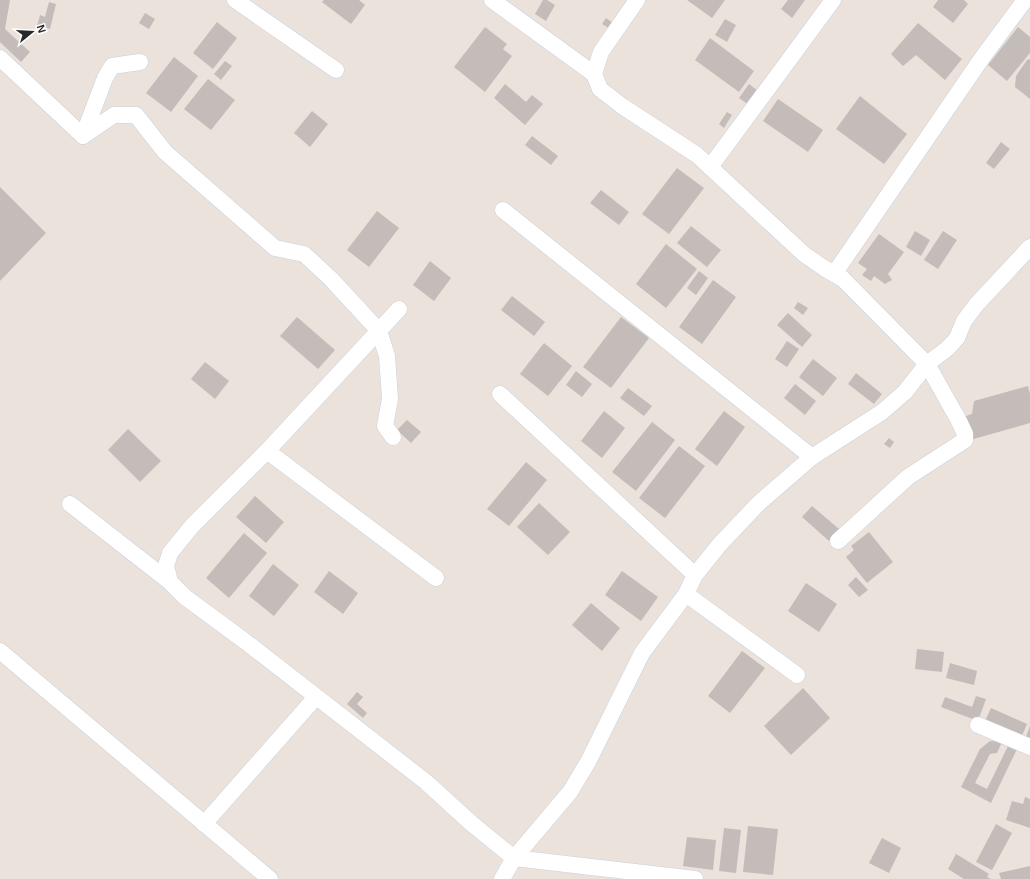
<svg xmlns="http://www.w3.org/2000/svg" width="1030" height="879" font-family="Helvetica,sans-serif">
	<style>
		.building { fill: #c3bcb8 }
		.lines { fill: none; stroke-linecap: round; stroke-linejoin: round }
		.minor-casing { stroke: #cad0da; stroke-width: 17 }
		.minor { stroke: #fff; stroke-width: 16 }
	</style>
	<rect width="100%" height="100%" fill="#ebe2dc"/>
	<g class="building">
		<polygon points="0,0 10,0 5,29 30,52 21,62 0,42"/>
		<polygon points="324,0 359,0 365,5 351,24 322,2"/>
		<polygon points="543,0 547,0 555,5 546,21 535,14"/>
		<polygon points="687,0 725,0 712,18"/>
		<polygon points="788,0 805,0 792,18 781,9"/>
		<polygon points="938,0 964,0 968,4 953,23 933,7"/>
		<polygon points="49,2 56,4 50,29 37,26 40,15 45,17"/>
		<polygon points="145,13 155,19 149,29 139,23"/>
		<polygon points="606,18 613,23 609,28 602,24"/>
		<polygon points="725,19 736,25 727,42 715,35"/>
		<polygon points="217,22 237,38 213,69 193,53"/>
		<polygon points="918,23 962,59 945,80 916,55 903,66 891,54"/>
		<polygon points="485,27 507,44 503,49 512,56 485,92 454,67"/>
		<polygon points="1018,27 1030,37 1030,53 1007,81 988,65"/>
		<polygon points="710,38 754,71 739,92 695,60"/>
		<polygon points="174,57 198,76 171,112 146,93"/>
		<polygon points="1030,59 1030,99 1015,87 1016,76 1027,60"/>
		<polygon points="225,61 232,66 221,80 214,74"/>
		<polygon points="208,79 235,100 211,130 184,109"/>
		<polygon points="505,84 526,102 532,95 543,104 525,125 494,98"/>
		<polygon points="749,84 758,91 749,105 739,98"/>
		<polygon points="860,96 907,134 884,164 836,129"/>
		<polygon points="778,99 823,130 808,152 763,121"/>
		<polygon points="312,111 328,124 310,147 294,133"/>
		<polygon points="727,112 732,115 724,128 719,124"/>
		<polygon points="532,136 558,156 551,165 525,145"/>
		<polygon points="1001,142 1010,149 994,169 986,163"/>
		<polygon points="677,168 704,188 669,234 642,214"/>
		<polygon points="0,187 46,233 0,281"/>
		<polygon points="601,190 629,212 619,225 590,203"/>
		<polygon points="377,211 399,228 369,267 347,250"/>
		<polygon points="691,226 721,250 707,267 677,243"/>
		<polygon points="915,231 930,240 921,256 906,247"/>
		<polygon points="943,231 957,240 938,269 924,260"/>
		<polygon points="879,234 904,252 888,274 892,280 885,284 874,276 871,281 862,275 867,269 858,263"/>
		<polygon points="666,244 697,269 666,308 636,284"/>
		<polygon points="430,261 451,278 434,301 413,285"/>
		<polygon points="699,271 708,278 696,295 687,288"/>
		<polygon points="713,280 736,297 702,344 679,327"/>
		<polygon points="512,296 545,322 534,336 501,310"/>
		<polygon points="798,302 808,308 803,315 794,308"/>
		<polygon points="788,313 812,335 802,347 777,325"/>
		<polygon points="297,317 335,350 318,369 280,336"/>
		<polygon points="621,317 649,338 611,388 583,367"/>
		<polygon points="787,341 799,349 787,367 775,359"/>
		<polygon points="544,343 572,366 548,396 520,374"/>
		<polygon points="813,359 837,378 823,396 799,377"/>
		<polygon points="205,362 229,381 215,399 191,379"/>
		<polygon points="576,371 592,384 582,397 566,385"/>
		<polygon points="856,373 882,394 874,404 848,384"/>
		<polygon points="795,384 816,401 805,415 784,398"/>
		<polygon points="1028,386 1030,394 1030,423 970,440 963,417 972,414 974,401"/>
		<polygon points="628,388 652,406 644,416 620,398"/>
		<polygon points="604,411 625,428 602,458 581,441"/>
		<polygon points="724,411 745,427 717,466 695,449"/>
		<polygon points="407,420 421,432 411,443 397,430"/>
		<polygon points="652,422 675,440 636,491 612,472"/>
		<polygon points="128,429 161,461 140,482 108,450"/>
		<polygon points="889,438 894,442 890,448 884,444"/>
		<polygon points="679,446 705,466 665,518 639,498"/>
		<polygon points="526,462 547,480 509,526 487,509"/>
		<polygon points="255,496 284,522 266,543 236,517"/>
		<polygon points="539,503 570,532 548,555 517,527"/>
		<polygon points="812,506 839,529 829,541 802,517"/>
		<polygon points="869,532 893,562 867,583 846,557 854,550 851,546"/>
		<polygon points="244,533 267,553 229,598 206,578"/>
		<polygon points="273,564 299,585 274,616 249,596"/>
		<polygon points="329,571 358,593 343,614 314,592"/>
		<polygon points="622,571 658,597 641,621 605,595"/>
		<polygon points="856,577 868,590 859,597 848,585"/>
		<polygon points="806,583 837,604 819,632 788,611"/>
		<polygon points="591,603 620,628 602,651 572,625"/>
		<polygon points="917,649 944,652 942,672 915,669"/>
		<polygon points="742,651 765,668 730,713 708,696"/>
		<polygon points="950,663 977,671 974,685 946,678"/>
		<polygon points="803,688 830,718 791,755 764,726"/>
		<polygon points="357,692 363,697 357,704 367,713 363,718 347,704"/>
		<polygon points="976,696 986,699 978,721 941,707 945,697 972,707"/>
		<polygon points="991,708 1027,724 1021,738 985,721"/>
		<polygon points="1030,726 1030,742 1025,740"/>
		<polygon points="990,741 1002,742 997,753 990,754 975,783 987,789 1009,744 1017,749 991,803 961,787 980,749"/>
		<polygon points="1025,797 1030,799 1030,828 1006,820 1012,801 1023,804"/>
		<polygon points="996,824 1012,833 992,870 976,862"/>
		<polygon points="748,826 778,829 773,875 743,872"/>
		<polygon points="724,828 741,830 736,873 719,871"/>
		<polygon points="687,837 716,840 713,870 683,866"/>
		<polygon points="882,838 901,848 889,873 869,863"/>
		<polygon points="956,854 989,874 987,877 991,879 964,879 948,869"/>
		<polygon points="1030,866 1030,879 1001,879 999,873"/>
	</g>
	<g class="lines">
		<g class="minor-casing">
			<g id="minor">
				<polyline points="235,0 336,70"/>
				<polyline points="492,0 594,74"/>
				<polyline points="637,0 601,52 594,74 600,89 622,106 697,155 805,255 824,268 843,279 927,364 958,419 965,434 965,440 908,477 838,541"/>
				<polyline points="0,58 83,136"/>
				<polyline points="140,62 112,66 105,78 83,136 114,115 136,115 165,152 275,248 304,254 331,279 379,331 387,356 390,399 385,426 393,437"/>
				<polyline points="710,167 833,0"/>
				<polyline points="503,210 812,457"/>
				<polyline points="834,274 982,58 1025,0"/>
				<polyline points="399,309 267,451 192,526 170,553 166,566 170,582 185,597 246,642 426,782 471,823 514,858 695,879"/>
				<polyline points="500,394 695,575"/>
				<polyline points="267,451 436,578"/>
				<polyline points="70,504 170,582"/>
				<polyline points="686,594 797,675"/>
				<polyline points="0,651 270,879"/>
				<polyline points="978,725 1030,747"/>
				<polyline points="204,824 316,697"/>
				<polyline points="502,879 514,858 570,792 588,762 642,653 686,594 695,575 720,544 759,503 812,457 882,412 905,392 927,364 948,348 957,338 964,321 976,305 1030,247"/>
			</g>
		</g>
		<use href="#minor" class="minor"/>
	</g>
	<g transform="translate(32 32) rotate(72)" stroke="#ffffff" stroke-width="3" paint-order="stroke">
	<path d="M0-3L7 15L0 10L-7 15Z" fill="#292929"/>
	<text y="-6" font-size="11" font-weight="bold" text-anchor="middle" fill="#292929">N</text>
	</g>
</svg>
